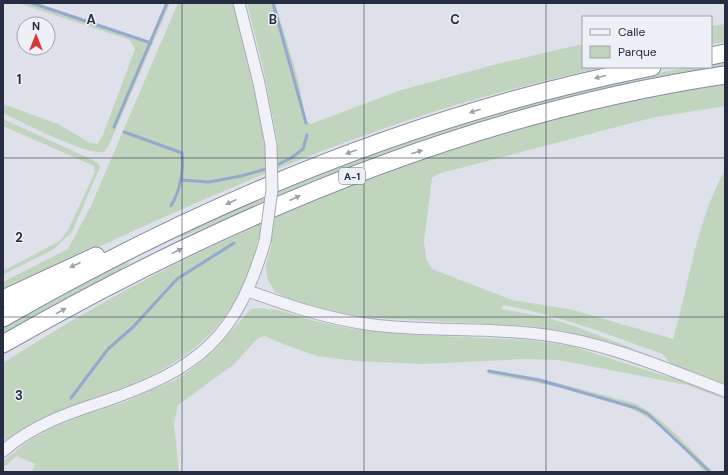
<svg xmlns="http://www.w3.org/2000/svg" width="728" height="475" font-family="'DM Sans',sans-serif">
	<style>
		.green { fill: #c0d4be }
		.lines { fill: none; stroke-linecap: round; stroke-linejoin: round }
		.stream { stroke: #95a8cd; stroke-width: 3 }
		.tertiary-casing { stroke: #a7abb7; stroke-width: 13 }
		.motorway-casing { stroke: #848ba1; stroke-width: 19 }
		.tertiary { stroke: #f1f2f7; stroke-width: 11 }
		.motorway { stroke: #fff; stroke-width: 17 }
		.tertiary-bridge-casing { stroke: #a7abb7; stroke-width: 13; stroke-linecap: butt }
		.tertiary-bridge { stroke: #f1f2f7; stroke-width: 11 }
		.oneway { fill: #9da0aa }
		.grid { fill: none; stroke: #262c41; stroke-width: 1; stroke-opacity: 0.55 }
		.labels { text-anchor: middle; dominant-baseline: central; stroke-width: 3; stroke-linejoin: round; paint-order: stroke }
		.shield { fill: #edf0f6; stroke: #626777; stroke-width: 1 }
		.shield-label { font-size: 10px; font-weight: bold; fill: #262c41 }
		.grid-label { font-size: 13px; text-anchor: middle; font-weight: bold; fill: #262c41; stroke: #edf0f6; stroke-width: 3; stroke-linejoin: round; paint-order: stroke }
	</style>
	<rect width="100%" height="100%" fill="#dee1e9"/>
	<g class="green">
		<path d="M18 3H36L150 41 165 3H170L108 147 104 152C85 155 24 123 3 113V104L58 124 90 143 97 144 103 135 135 49 130 40Z"/>
		<path d="M178 3H233L262 124 264 145 278 144 263 67 247 3H275L298 79 306 121 311 124 398 91 497 64 583 44V67H603C555 78 507 90 459 104 303 151 150 222 3 292V282L68 249 90 208Z"/>
		<polygon points="725,24 725,42 711,44 711,26"/>
		<polygon points="725,61 725,68 433,138 316,180 182,237 180,236 200,223 376,151 504,110 622,80 689,67 711,67 711,63"/>
		<path d="M725 84V106L651 118 438 174 432 178 424 241 426 259 432 269 512 300 573 310 673 339C690 281 695 225 725 170V388L670 363 663 354C610 335 559 315 503 305L501 309 545 317 574 326 634 349H627L612 343 569 332 530 326 375 318 337 313 288 298 275 292 267 278 266 264 272 243 258 239C240 321 193 362 116 390 76 404 37 416 3 442V363C223 222 467 125 725 84Z"/>
		<polygon points="3,119 97,162 100,167 72,232 54,249 3,275 3,271 60,241 68,230 95,172 94,166 3,126"/>
		<polygon points="127,262 129,264 104,281 3,336 3,327 101,273"/>
		<polygon points="258,308 278,310 315,321 353,329 400,334 528,340 571,346 665,376 686,380 725,395 725,399 687,385 559,360 523,359 423,364 356,361 317,356 283,344 265,336 258,338 233,365 178,405 174,424 179,472 32,472 35,464 17,456 3,468 3,461 30,440 50,429 83,415 125,402 175,380 192,369 214,351 251,309"/>
		<path d="M488 370 539 378 637 404C666 421 690 448 713 472H704C687 451 665 427 641 414 601 391 535 383 489 374L486 371Z"/>
	</g>
	<g class="lines">
		<g class="stream">
			<polyline points="32,3 151,43"/>
			<polyline points="273,3 306,123"/>
			<polyline points="114,127 167,3"/>
			<path d="M124 132 182 153C184 172 180 190 171 206"/>
			<polyline points="275,166 291,158 303,149 307,135"/>
			<polyline points="181,180 209,182 241,176 269,168"/>
			<polyline points="489,371 539,380 636,408 648,414 710,472"/>
			<polyline points="71,398 108,349 133,327 177,279 234,243"/>
		</g>
		<g class="tertiary-casing">
			<g id="tertiary">
				<polyline points="239,3 259,83 271,145"/>
				<path d="M248 291C290 306 328 319 373 325 431 332 489 327 546 335 607 343 667 369 725 391"/>
				<path d="M3 451C33 425 68 413 105 401 199 369 237 337 265 241"/>
			</g>
		</g>
		<g class="motorway-casing">
			<g id="motorway">
				<polyline points="711,56 725,53"/>
				<polyline points="3,299 96,256"/>
				<path d="M3 318C205 202 423 112 652 67"/>
				<path d="M3 344C226 216 469 113 725 75"/>
			</g>
		</g>
		<use href="#tertiary" class="tertiary"/>
		<use href="#motorway" class="motorway"/>
		<g class="tertiary-bridge-casing">
			<polyline id="tertiary-bridge" points="265,241 272,190 271,145"/>
		</g>
		<use href="#tertiary-bridge" class="tertiary-bridge"/>
	</g>
	<defs><path id="oneway-solid" d="M-6-.8H1V-3.2L6.5 0L1 3.2V.8H-6Z"/></defs>
	<g class="oneway">
		<use href="#oneway-solid" transform="translate(600 77) rotate(166)"/>
		<use href="#oneway-solid" transform="translate(475 111) rotate(163)"/>
		<use href="#oneway-solid" transform="translate(351 152) rotate(160)"/>
		<use href="#oneway-solid" transform="translate(417 152) rotate(-17)"/>
		<use href="#oneway-solid" transform="translate(295 198) rotate(-24)"/>
		<use href="#oneway-solid" transform="translate(231 202) rotate(156)"/>
		<use href="#oneway-solid" transform="translate(177 251) rotate(-26)"/>
		<use href="#oneway-solid" transform="translate(75 265) rotate(156)"/>
		<use href="#oneway-solid" transform="translate(61 311) rotate(-29)"/>
	</g>
	<path class="grid" d="M182 3V472M364 3V472M546 3V472M3 158H725M3 317H725"/>
	<g class="labels">
		<rect class="shield" x="339" y="168" width="26" height="16" rx="3"/>
		<g class="shield-label">
			<text x="352" y="176">A-1</text>
		</g>
	</g>
	<g class="grid-label">
		<text x="91" y="24">A</text>
		<text x="273" y="24">B</text>
		<text x="455" y="24">C</text>
		<text x="19" y="84">1</text>
		<text x="19" y="242">2</text>
		<text x="19" y="400">3</text>
	</g>
	<rect width="728" height="475" fill="none" stroke="#262c41" stroke-width="8"/>
	<rect x="582" y="16" width="130" height="52" fill="#edf0f6" stroke="#9da2ae"/>
	<rect x="590" y="29" width="20" height="6" fill="#f1f2f7" stroke="#9da2ae"/>
	<text x="618" y="36" font-size="12" fill="#262c41">Calle</text>
	<rect x="590" y="46" width="20" height="12" fill="#c0d4be" stroke="#9da2ae"/>
	<text x="618" y="56" font-size="12" fill="#262c41">Parque</text>
	<g transform="translate(36 36)"><circle r="19" fill="#edf0f6" stroke="#9da2ae"/>
	<path d="M0-3L7 15L0 10L-7 15Z" fill="#db3637"/>
	<text y="-6" font-size="11" font-weight="bold" text-anchor="middle" fill="#262c41">N</text>
	</g>
</svg>
